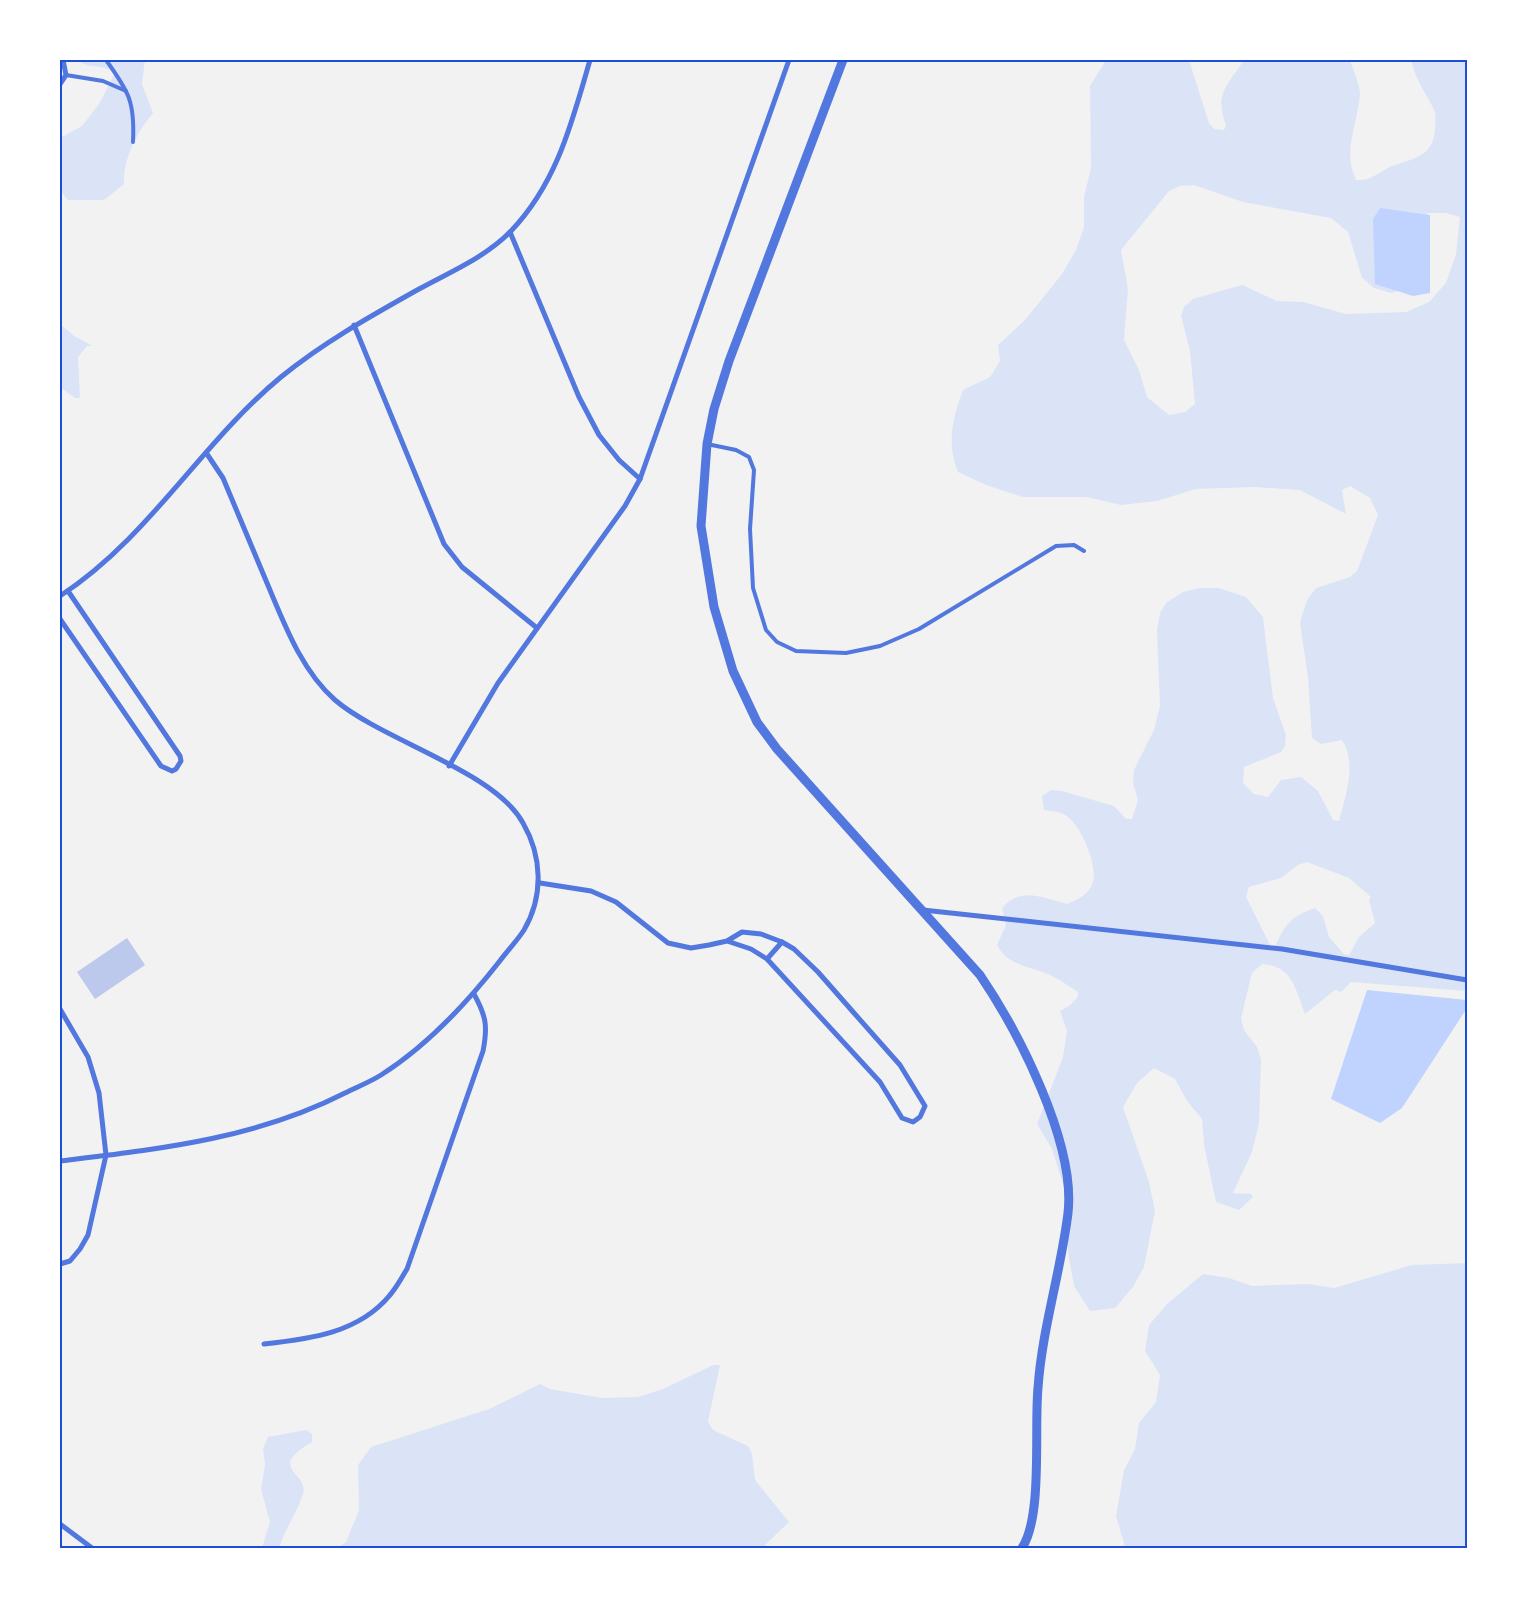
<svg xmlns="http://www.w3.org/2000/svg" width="1527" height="1608" font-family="'PT Sans Narrow',sans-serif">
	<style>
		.green { fill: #dbe4f7; fill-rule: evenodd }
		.water { fill: #bfd3fe }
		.building { fill: #bdc9ec }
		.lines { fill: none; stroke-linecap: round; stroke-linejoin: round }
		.service { stroke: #5277de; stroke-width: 4 }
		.minor { stroke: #5277de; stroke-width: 5 }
		.tertiary { stroke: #5277de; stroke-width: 9 }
		.neatline { fill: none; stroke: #1d4ed8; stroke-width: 2 }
	</style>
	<rect width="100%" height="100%" fill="#f2f2f2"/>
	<g class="green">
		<path d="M78 60H145L142 84 153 113C137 132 123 159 124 184L104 200H68L60 190V138L82 126 99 104 115 73C104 63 88 70 78 60Z"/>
		<path d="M1106 60H1189L1209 123 1214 129 1224 130 1226 125C1214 94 1227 86 1244 60H1350C1353 70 1360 84 1360 94 1358 124 1342 150 1356 180 1375 181 1380 169 1398 164 1420 157 1434 153 1435 127 1435 122 1436 117 1435 112 1427 94 1415 80 1411 60L1442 62 1467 60V991L1351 982 1341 992 1335 990 1305 1014C1295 989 1293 966 1262 964L1252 973 1241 1018 1244 1030 1257 1047 1261 1060 1259 1124 1252 1152 1233 1193 1251 1194 1253 1197 1239 1210 1216 1202 1204 1145 1202 1119 1187 1101 1175 1079 1154 1068 1137 1083 1123 1107 1149 1182 1155 1211 1144 1267 1133 1287 1115 1308 1090 1311 1074 1286 1069 1258 1066 1232 1070 1206 1052 1149 1037 1124 1063 1057 1067 1031 1060 1011 1069 1006 1077 998 1078 992C1070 987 1062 981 1054 977 1034 966 1009 968 997 945L1006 925 1002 908C1021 886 1043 898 1067 904 1078 899 1089 895 1093 882 1098 865 1080 821 1063 814 1058 811 1050 811 1044 810L1042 796 1051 790 1062 791 1114 806 1126 819H1132L1138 800 1133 783 1134 770 1154 730 1160 706 1157 631 1160 613 1166 603 1183 592 1199 588H1219L1246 597 1263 617 1273 698 1286 735 1285 746 1281 752 1244 767 1243 783 1254 794 1268 797 1281 780 1301 777 1318 791 1333 820 1339 821C1346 794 1357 764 1342 740L1321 744 1312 738 1308 678 1300 622 1307 600 1316 588 1350 577 1357 571 1378 515 1370 498 1350 486 1342 490 1346 514 1300 490 1254 487 1196 489 1157 501 1121 505 1086 497H1023L986 485 958 472C946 445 953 416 963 390L990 377 1000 361 998 345 1025 320 1062 274 1076 250 1084 227V197L1091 168 1090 86ZM1194 185 1243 202 1331 218 1348 232 1362 278 1374 288 1391 293 1401 290 1407 281 1427 213H1446L1460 217 1456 254 1446 283 1429 302 1406 312 1346 314 1303 302 1277 301 1242 285 1193 299 1184 307 1181 316 1190 351 1195 404 1185 412 1169 415 1147 397 1139 370 1124 340 1128 289 1121 250 1169 191 1180 186ZM1307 862 1349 878 1371 897 1369 900 1375 923 1359 937 1349 955 1344 954 1329 937 1323 916 1315 908C1288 917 1284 927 1273 951L1246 897 1249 887 1281 878 1298 865Z"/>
		<polygon points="60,324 74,336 93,346 87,346 78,357 80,398 75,398 60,387"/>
		<polygon points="1467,1263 1467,1548 1125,1547 1116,1516 1124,1470 1135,1449 1139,1423 1156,1402 1160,1375 1145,1351 1149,1325 1167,1304 1203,1274 1229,1278 1252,1286 1308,1284 1334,1288 1412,1265"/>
		<polygon points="713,1365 720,1365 708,1422 713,1430 748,1446 752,1454 755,1480 789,1522 762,1548 337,1548 346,1542 359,1510 358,1465 371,1447 489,1409 540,1384 550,1389 602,1398 638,1397 663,1389"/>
		<path d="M306 1430 312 1434V1442C265 1469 310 1473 303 1494 297 1513 285 1529 279 1548H262L270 1522 261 1489 265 1465 263 1449 268 1437Z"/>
	</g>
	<g class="water">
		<polygon points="1380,208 1430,215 1430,293 1413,296 1375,284 1373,219"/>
		<polygon points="1367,990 1467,1000 1467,1008 1402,1108 1380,1123 1331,1099"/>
	</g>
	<polygon class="building" points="127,938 145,965 95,999 77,972"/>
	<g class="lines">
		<g class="service">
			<path d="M106 60C129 92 135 102 133 142"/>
			<polyline points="66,75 103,81 126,91"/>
			<polyline points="707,444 736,450 749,457 754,470 750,529 753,588 766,630 777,642 796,651 846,653 880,646 919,629 1056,546 1074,545 1084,551"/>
		</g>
		<g class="minor">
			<polyline points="60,84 66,75 63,60"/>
			<polyline points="510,232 579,397 599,435 619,460 640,479"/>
			<polyline points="354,325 444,544 462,567 537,628"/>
			<path d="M60 596C149 538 201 443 281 377 324 342 371 316 419 289 450 272 486 257 511 231 557 183 572 122 590 60"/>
			<polyline points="60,619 161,766 172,771 176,769 181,761 180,756 68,591"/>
			<polyline points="449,766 498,683 625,506 640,479 789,60"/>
			<polyline points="540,883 591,891 616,902 668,943 691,948 709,945 727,941 742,932 761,934 782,942 794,949 818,972 854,1013 900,1065 925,1106 920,1117 913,1122 902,1118 880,1082 767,959 751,949 727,941"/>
			<polyline points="923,910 1282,949 1467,980"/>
			<polyline points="767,959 782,942"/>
			<polyline points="60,1009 88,1057 99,1093 106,1155 88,1235 80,1249 70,1261 60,1264"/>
			<path d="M60 1161C159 1149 255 1139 345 1093 357 1087 370 1082 381 1075 427 1046 466 1004 499 962 507 951 517 941 524 930 544 896 542 856 523 823 495 771 383 741 335 700 301 670 284 623 267 583 252 548 238 513 223 478L207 454"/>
			<path d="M264 1344C310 1339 359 1333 390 1295 397 1287 402 1277 407 1269L483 1051C488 1026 486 1016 474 994"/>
			<polyline points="60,1524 92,1548"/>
		</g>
		<path class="tertiary" d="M843 60 729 361 714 409 707 444 701 526 714 607 733 671 757 722 777 749 980 975C1018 1031 1076 1143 1068 1213 1061 1271 1042 1329 1038 1388 1034 1429 1043 1516 1022 1548"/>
	</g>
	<rect width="1527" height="1608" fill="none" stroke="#ffffff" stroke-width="122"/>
	<rect x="61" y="61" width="1405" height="1486" class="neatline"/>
</svg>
